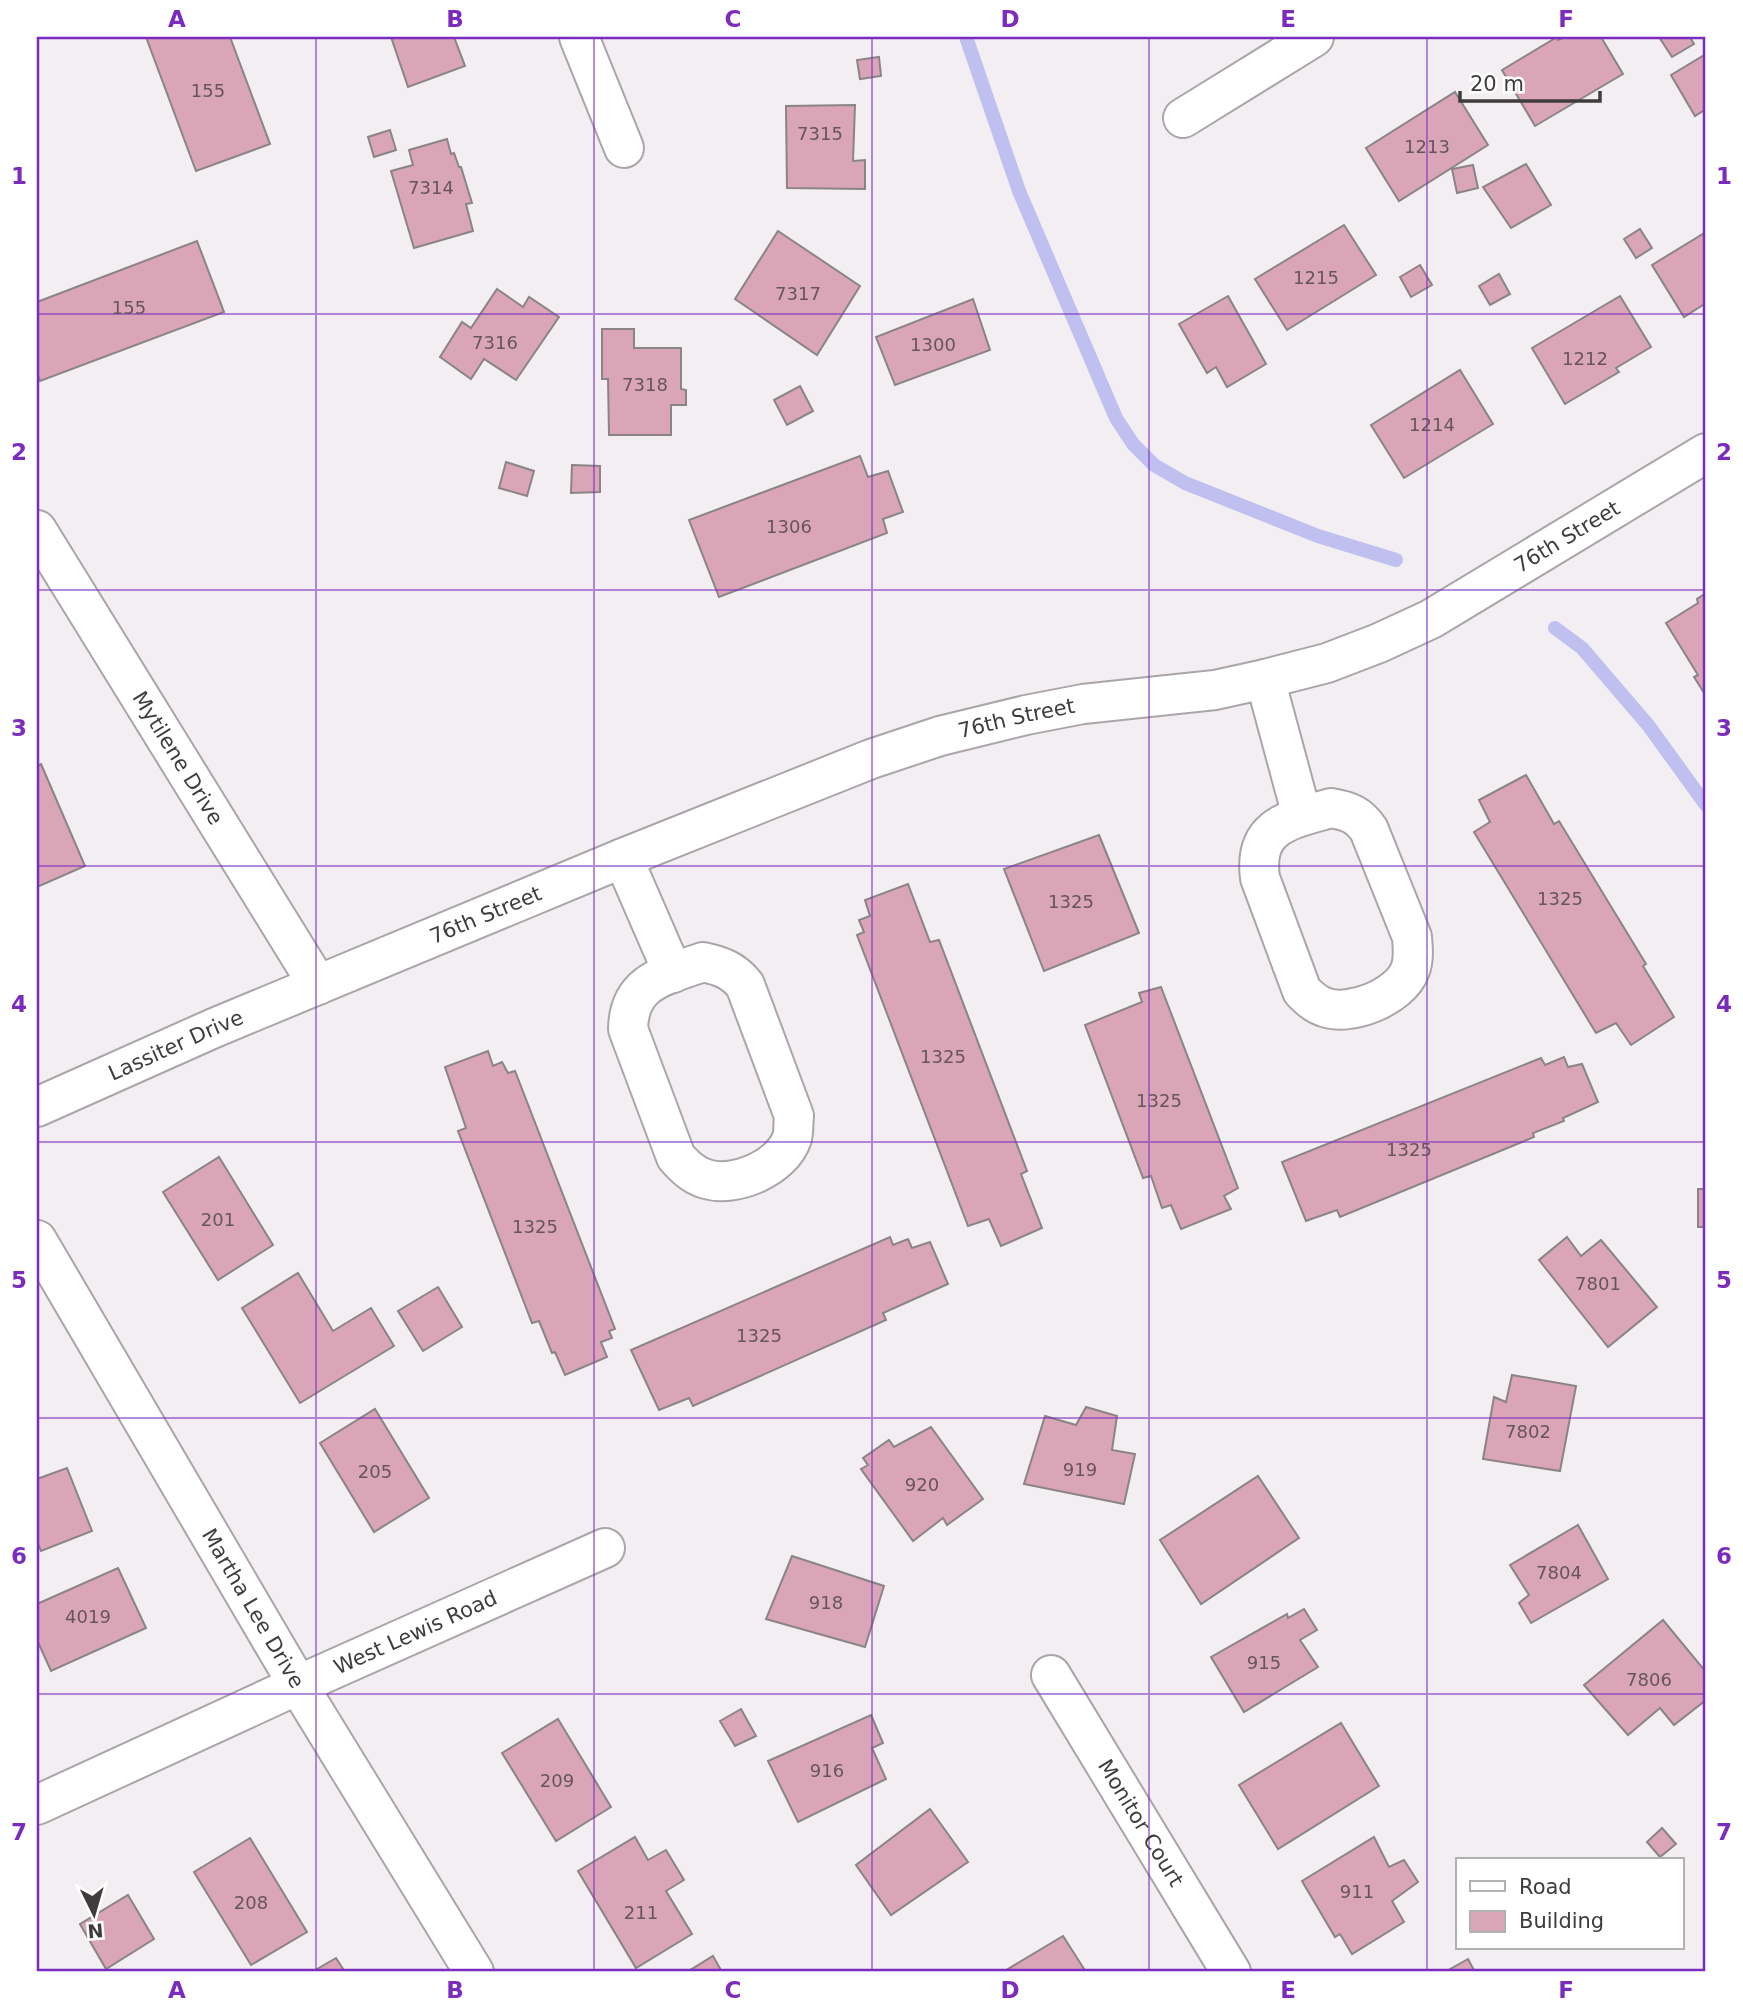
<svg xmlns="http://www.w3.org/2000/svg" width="1743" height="2009" font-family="'DejaVu Sans',sans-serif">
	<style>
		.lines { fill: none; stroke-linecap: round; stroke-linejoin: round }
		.stream { stroke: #bfc0f0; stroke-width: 14 }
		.building { fill: #dba5b8; stroke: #8a8486; stroke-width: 2 }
		.minor-casing { stroke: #aaa5a9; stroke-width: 42 }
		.tertiary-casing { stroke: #aaa5a9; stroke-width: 42 }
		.minor { stroke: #fff; stroke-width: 38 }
		.tertiary { stroke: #fff; stroke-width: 38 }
		.grid { fill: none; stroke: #7b2cbf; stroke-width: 2; stroke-opacity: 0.55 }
		.labels { text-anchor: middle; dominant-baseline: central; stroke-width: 5; stroke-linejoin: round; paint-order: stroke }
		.number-label { font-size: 18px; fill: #65565c }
		.street-label { font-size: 21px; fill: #3e3c3d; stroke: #fff }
		.neatline { fill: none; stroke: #7b2cbf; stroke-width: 2.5 }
		.grid-label { font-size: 23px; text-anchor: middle; font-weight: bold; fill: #7b2cbf }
	</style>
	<rect width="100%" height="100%" fill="#f3eef2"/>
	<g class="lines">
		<g class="stream">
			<polyline points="966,37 1019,191 1116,418 1133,444 1154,465 1185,483 1318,536 1396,560"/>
			<polyline points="1555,628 1582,648 1648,725 1706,805"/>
		</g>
	</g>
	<g class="building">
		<polygon points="146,37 230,37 270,144 196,171"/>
		<polygon points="391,37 454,37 465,66 408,87"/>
		<polygon points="1557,37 1558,40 1565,37 1601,37 1623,74 1535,126 1502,70"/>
		<polygon points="1659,37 1690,37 1694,44 1672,57"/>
		<polygon points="1706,54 1706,109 1695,116 1671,75"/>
		<polygon points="879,57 881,76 860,79 857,60"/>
		<polygon points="1455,92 1488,145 1399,201 1366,148"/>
		<polygon points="855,105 853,161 865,160 865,189 787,188 786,106"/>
		<polygon points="390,130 396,150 374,157 368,137"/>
		<polygon points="447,139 451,154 454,153 459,167 461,167 472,203 466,204 473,231 414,248 391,171 413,165 409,150"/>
		<polygon points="1526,164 1551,205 1511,228 1483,187"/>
		<polygon points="1473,165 1478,188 1457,193 1452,169"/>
		<polygon points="1344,225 1376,275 1287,330 1255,279"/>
		<polygon points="1640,229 1652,248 1636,258 1624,239"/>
		<polygon points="778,231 860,286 817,355 735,299"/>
		<polygon points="1706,232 1706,303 1684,317 1652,265"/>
		<polygon points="197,241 224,312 40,381 37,373 37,302"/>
		<polygon points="1420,265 1432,285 1411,297 1400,277"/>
		<polygon points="1499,274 1510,294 1490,305 1479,286"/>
		<polygon points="497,289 523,307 529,297 559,317 516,380 484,359 471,379 440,357 462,322 471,328"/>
		<polygon points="1228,296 1266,364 1227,387 1216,367 1207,373 1179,324"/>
		<polygon points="1620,296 1651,347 1616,368 1619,372 1565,404 1532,348"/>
		<polygon points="973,299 990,350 895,385 876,337"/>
		<polygon points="602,329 634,329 634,348 681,348 681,389 686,390 686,405 671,405 671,435 609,435 608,379 602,379"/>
		<polygon points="1460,370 1493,424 1404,478 1371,425"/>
		<polygon points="800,386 813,411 787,425 774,400"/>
		<polygon points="860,456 868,477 888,471 903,512 883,519 887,533 719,597 689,520"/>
		<polygon points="506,462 534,471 527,496 499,488"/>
		<polygon points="572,465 600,466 600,492 571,493"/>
		<polygon points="1706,593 1706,696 1694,677 1698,675 1666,623 1698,603 1697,599"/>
		<polygon points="41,764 85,866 37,887 37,766"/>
		<polygon points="1526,775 1554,824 1559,821 1646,964 1643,966 1674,1017 1631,1045 1616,1023 1596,1033 1474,832 1490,822 1479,800"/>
		<polygon points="1099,835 1139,933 1044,971 1004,869"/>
		<polygon points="908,884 930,942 939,940 1027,1171 1021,1174 1042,1228 1001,1246 989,1219 968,1226 857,935 864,932 859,920 870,916 865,900"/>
		<polygon points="1161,987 1238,1188 1224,1196 1231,1209 1181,1229 1171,1205 1162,1208 1151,1176 1143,1178 1085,1025 1142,1002 1139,993"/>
		<polygon points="488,1051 493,1066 502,1062 508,1073 515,1071 615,1329 609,1331 612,1338 601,1342 607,1357 565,1375 555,1352 552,1353 539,1321 532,1323 458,1131 466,1128 445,1067"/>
		<polygon points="1564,1057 1568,1067 1582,1064 1598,1102 1563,1118 1564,1121 1533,1133 1534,1137 1340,1217 1337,1210 1306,1221 1282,1162 1541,1058 1545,1065"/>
		<polygon points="219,1157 273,1245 218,1280 163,1192"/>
		<rect x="1698" y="1189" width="8" height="38"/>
		<polygon points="890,1237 893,1245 908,1239 912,1248 930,1242 948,1284 883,1313 886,1320 693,1406 689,1398 659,1410 631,1350"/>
		<polygon points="1567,1237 1581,1256 1601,1240 1657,1307 1608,1347 1539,1260"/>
		<polygon points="298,1273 333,1331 371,1308 394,1346 300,1403 242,1308"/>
		<polygon points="438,1287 462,1327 423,1351 398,1311"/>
		<polygon points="1512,1375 1576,1386 1560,1471 1483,1459 1494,1397 1506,1402"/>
		<polygon points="1086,1407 1117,1416 1112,1450 1135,1454 1124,1504 1024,1484 1045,1416 1076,1425"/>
		<polygon points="375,1409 429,1498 374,1532 320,1443"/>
		<polygon points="931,1427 983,1499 947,1525 943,1518 913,1541 861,1469 868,1465 863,1458 889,1440 894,1447"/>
		<polygon points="67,1468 92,1531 41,1551 37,1541 37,1479"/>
		<polygon points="1258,1476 1299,1538 1201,1604 1160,1540"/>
		<polygon points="1578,1525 1608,1579 1531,1623 1519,1603 1529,1595 1510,1565"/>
		<polygon points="792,1556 884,1586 865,1647 766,1619"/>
		<polygon points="118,1568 146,1628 51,1671 37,1640 37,1604"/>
		<polygon points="1304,1609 1317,1630 1300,1640 1318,1667 1244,1712 1211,1657 1287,1614 1288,1618"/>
		<polygon points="1663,1620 1706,1672 1706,1700 1674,1725 1660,1708 1628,1735 1584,1685"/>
		<polygon points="741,1709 756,1736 735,1746 720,1721"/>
		<polygon points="871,1715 883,1743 872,1748 886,1779 798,1822 768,1761"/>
		<polygon points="558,1719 611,1807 556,1841 502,1753"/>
		<polygon points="1341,1723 1379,1786 1278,1849 1239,1785"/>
		<polygon points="930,1809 968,1862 891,1915 856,1865"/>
		<polygon points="1662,1828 1676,1844 1660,1857 1647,1842"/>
		<polygon points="635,1837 648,1860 666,1850 684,1880 666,1891 692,1934 636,1968 578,1871"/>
		<polygon points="1374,1837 1389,1867 1404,1860 1418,1882 1392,1901 1404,1922 1352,1954 1340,1934 1335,1937 1302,1881"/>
		<polygon points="250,1838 307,1932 251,1965 194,1872"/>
		<polygon points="128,1895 154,1939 106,1969 80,1924"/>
		<polygon points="1063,1936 1086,1972 1003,1972"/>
		<polygon points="713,1956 722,1972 687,1972"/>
		<polygon points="336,1958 345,1972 312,1972"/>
		<polygon points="1468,1959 1475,1972 1445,1972"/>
	</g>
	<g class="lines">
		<g class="minor-casing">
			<g id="minor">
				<polyline points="579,37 624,148"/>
				<polyline points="1183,118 1314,37"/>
				<path id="s1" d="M37 530 318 985"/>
				<polyline points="1265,679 1302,816"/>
				<path d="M1331 808C1349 811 1359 815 1369 830L1412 937C1413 949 1414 960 1410 970 1400 997 1350 1017 1324 1007 1315 1004 1309 998 1302 991L1260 878C1253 825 1289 820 1331 808Z"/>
				<polyline points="623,858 673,973"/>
				<path d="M703 962C721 966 733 970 745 985L794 1116C793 1123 794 1131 792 1138 782 1168 735 1188 706 1179 693 1175 685 1167 676 1157L628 1029C629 981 664 976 703 962Z"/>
				<path id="s2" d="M1051 1675 1231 1972"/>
				<path id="s3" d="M37 1805 298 1685 605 1548"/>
			</g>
		</g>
		<g class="tertiary-casing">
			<g id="tertiary">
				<path id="s4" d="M37 1107 214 1028 623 858 871 759 940 736 1026 715 1083 704 1215 690 1265 679 1327 663 1379 643 1431 619 1706 453"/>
				<path id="s5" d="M37 1240 298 1685 474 1972"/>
			</g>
		</g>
		<use href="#minor" class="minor"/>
		<use href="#tertiary" class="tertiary"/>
	</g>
	<path class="grid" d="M316 37V1972M594 37V1972M872 37V1972M1149 37V1972M1427 37V1972M37 314H1706M37 590H1706M37 866H1706M37 1142H1706M37 1418H1706M37 1694H1706"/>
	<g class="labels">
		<g class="number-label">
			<text x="208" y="90">155</text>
			<text x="820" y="133">7315</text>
			<text x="1427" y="146">1213</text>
			<text x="431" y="187">7314</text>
			<text x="1316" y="277">1215</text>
			<text x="798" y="293">7317</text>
			<text x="129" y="307">155</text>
			<text x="495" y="342">7316</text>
			<text x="933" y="344">1300</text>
			<text x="1585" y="358">1212</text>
			<text x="645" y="384">7318</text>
			<text x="1432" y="424">1214</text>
			<text x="789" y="526">1306</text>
			<text x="1560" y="898">1325</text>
			<text x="1071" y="901">1325</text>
			<text x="943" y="1056">1325</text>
			<text x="1159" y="1100">1325</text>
			<text x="1409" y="1149">1325</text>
			<text x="218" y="1219">201</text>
			<text x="535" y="1226">1325</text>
			<text x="1598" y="1283">7801</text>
			<text x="759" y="1335">1325</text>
			<text x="1528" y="1431">7802</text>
			<text x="1080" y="1469">919</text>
			<text x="375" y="1471">205</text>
			<text x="922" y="1484">920</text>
			<text x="1559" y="1572">7804</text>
			<text x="826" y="1602">918</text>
			<text x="88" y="1616">4019</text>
			<text x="1264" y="1662">915</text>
			<text x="1649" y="1679">7806</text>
			<text x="827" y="1770">916</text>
			<text x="557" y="1780">209</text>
			<text x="1357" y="1891">911</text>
			<text x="251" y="1902">208</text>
			<text x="641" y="1912">211</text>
		</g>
		<g class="street-label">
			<text stroke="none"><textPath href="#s4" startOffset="1643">76th Street</textPath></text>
			<text stroke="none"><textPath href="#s4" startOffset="1055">76th Street</textPath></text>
			<text stroke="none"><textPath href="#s1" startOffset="268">Mytilene Drive</textPath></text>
			<text stroke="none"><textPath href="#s4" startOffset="488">76th Street</textPath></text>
			<text stroke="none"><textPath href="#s4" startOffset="152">Lassiter Drive</textPath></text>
			<text stroke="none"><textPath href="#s5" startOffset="427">Martha Lee Drive</textPath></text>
			<text stroke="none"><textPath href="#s3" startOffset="416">West Lewis Road</textPath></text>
			<text stroke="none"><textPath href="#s2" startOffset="173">Monitor Court</textPath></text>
		</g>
	</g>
	<rect width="1743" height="2009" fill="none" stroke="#ffffff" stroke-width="77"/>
	<rect x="1456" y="1858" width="228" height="91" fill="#ffffff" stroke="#b2b1b1" stroke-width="2"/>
	<rect x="1470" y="1881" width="35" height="10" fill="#ffffff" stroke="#b2b1b1" stroke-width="2"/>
	<text x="1519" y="1894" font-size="21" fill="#3e3c3d">Road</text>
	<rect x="1470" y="1911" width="35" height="21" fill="#dba5b8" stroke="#b2b1b1" stroke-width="2"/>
	<text x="1519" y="1928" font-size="21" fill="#3e3c3d">Building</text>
	<g transform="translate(94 1914) rotate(175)" stroke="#ffffff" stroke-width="5" paint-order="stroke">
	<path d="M0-5L12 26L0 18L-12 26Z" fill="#3e3c3d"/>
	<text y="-10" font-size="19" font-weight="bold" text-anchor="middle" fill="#3e3c3d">N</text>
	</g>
	<path d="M1460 91v10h140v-10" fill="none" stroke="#3e3c3d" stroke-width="3.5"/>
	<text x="1470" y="91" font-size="21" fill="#3e3c3d" stroke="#ffffff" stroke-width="5" paint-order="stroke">20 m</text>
	<rect x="38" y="38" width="1666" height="1932" class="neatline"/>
	<g class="grid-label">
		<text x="177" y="27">A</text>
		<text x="455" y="27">B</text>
		<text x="733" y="27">C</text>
		<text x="1010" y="27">D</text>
		<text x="1288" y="27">E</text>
		<text x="1566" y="27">F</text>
		<text x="19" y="184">1</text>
		<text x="1724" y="184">1</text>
		<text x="19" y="460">2</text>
		<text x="1724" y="460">2</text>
		<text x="19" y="736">3</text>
		<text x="1724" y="736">3</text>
		<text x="19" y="1012">4</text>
		<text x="1724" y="1012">4</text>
		<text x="19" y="1288">5</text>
		<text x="1724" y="1288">5</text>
		<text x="19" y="1564">6</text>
		<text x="1724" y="1564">6</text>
		<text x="19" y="1840">7</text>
		<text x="1724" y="1840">7</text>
		<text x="177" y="1998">A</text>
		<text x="455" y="1998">B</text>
		<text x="733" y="1998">C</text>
		<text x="1010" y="1998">D</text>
		<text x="1288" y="1998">E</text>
		<text x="1566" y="1998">F</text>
	</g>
</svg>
